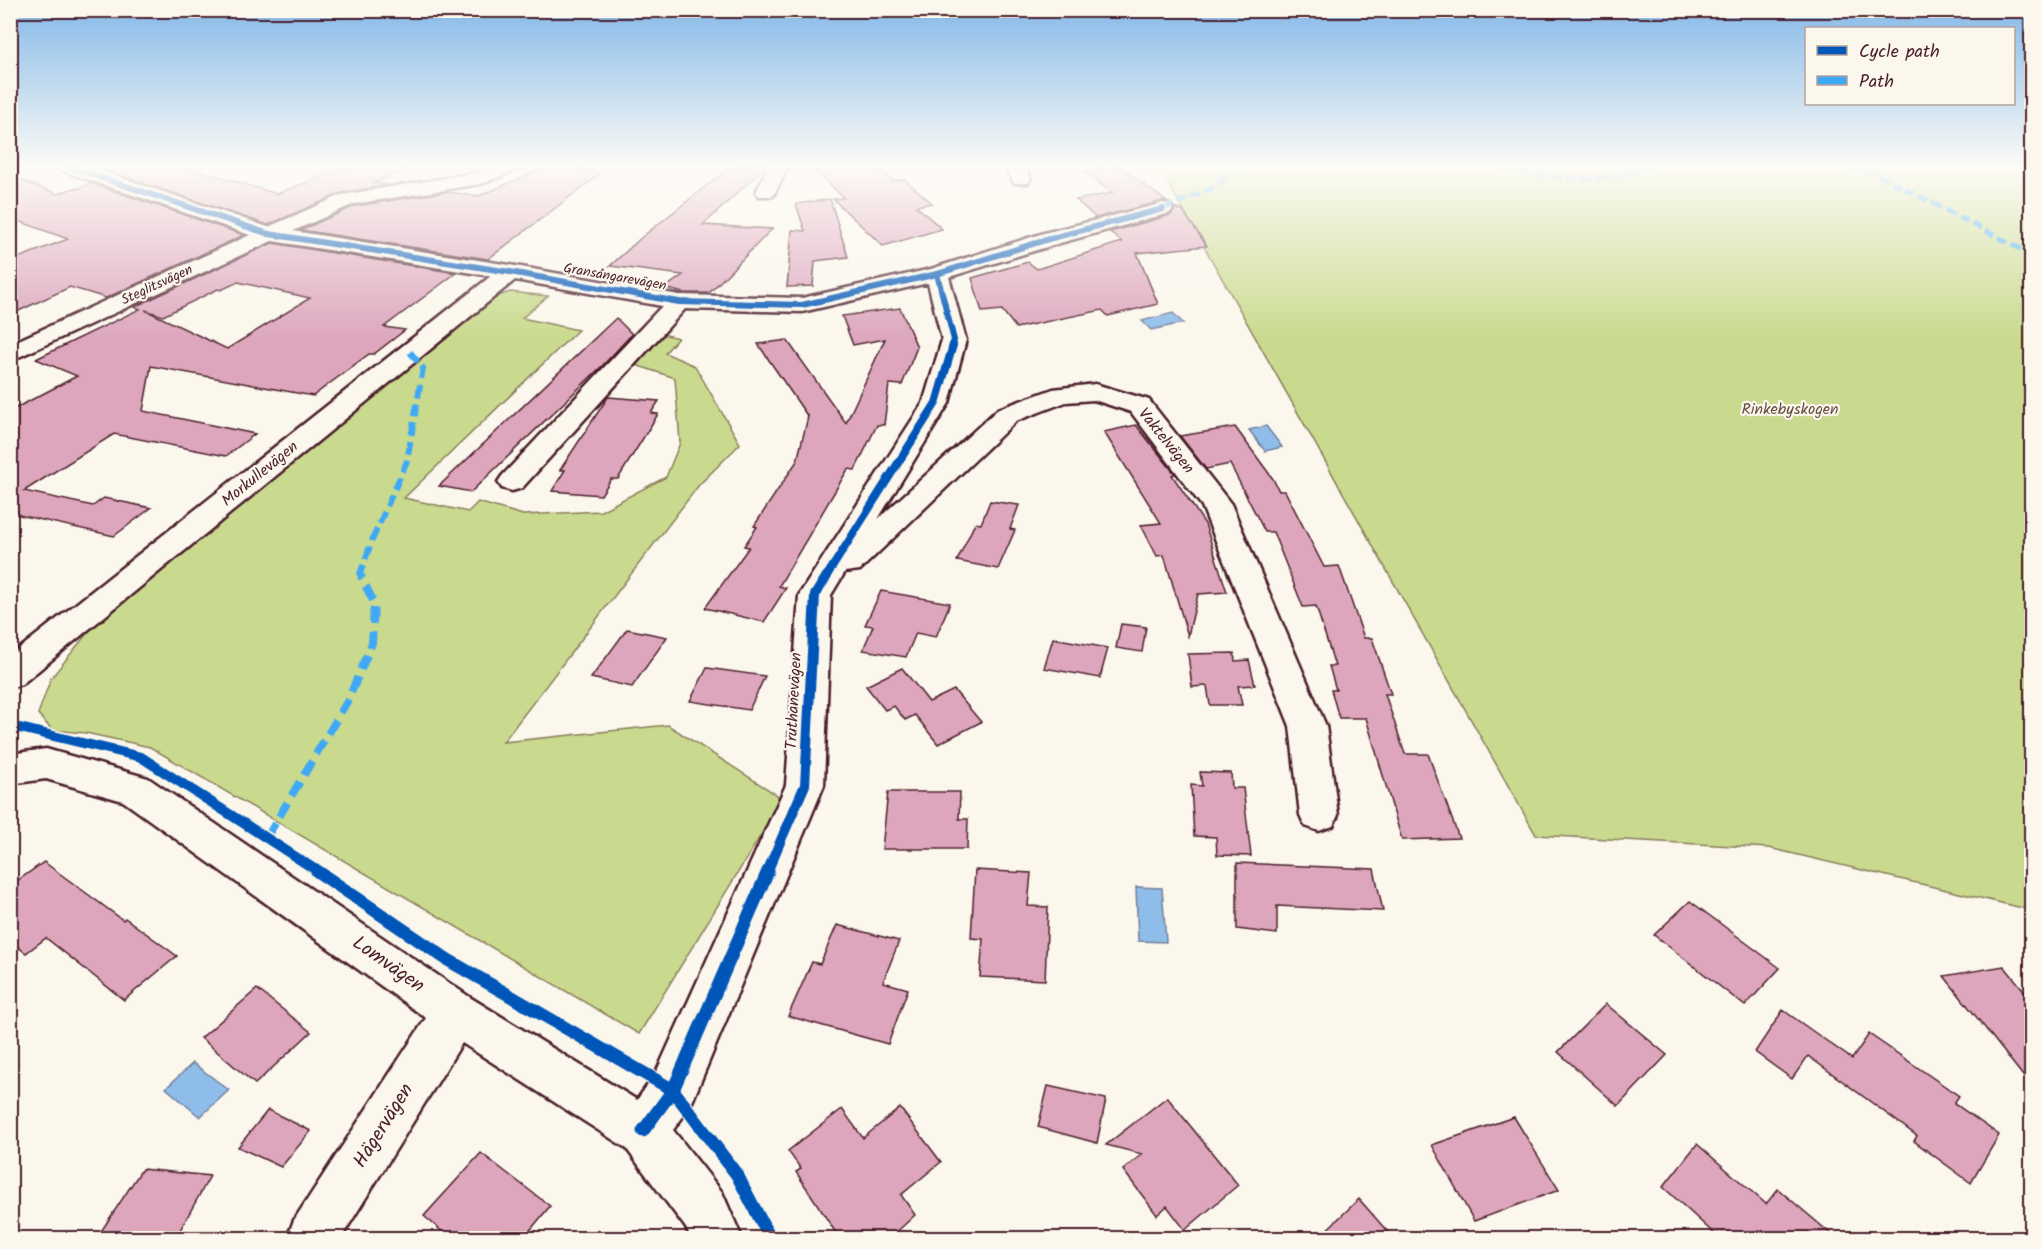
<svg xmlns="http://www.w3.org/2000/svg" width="2042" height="1249" font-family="Kalam,sans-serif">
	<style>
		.green { fill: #c9da8e; stroke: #8a7c5c; stroke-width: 1.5 }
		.water { fill: #8fbde9; stroke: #737e9d; stroke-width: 1.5 }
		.building { fill: #dda6bd; stroke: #4a1f2b; stroke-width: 1.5; fill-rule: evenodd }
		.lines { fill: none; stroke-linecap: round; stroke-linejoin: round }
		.minor-casing { stroke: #4a1f2b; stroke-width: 5 }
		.minor { fill: #fbf7ec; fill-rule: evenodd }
		.quiet-far2 { stroke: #3fa9f5; stroke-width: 5; stroke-dasharray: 10 5; stroke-linecap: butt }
		.quiet-far1 { stroke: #3fa9f5; stroke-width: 6; stroke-dasharray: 13 6; stroke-linecap: butt }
		.quiet { stroke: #3fa9f5; stroke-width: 8; stroke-dasharray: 16 8; stroke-linecap: butt }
		.cycleway-far3-casing { stroke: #fbf7ec; stroke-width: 8 }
		.cycleway-far2-casing { stroke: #fbf7ec; stroke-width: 10 }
		.cycleway-far1-casing { stroke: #fbf7ec; stroke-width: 14 }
		.cycleway-casing { stroke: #fbf7ec; stroke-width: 16 }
		.cycleway-far3 { stroke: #0057b8; stroke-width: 6 }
		.cycleway-far2 { stroke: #0057b8; stroke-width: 8 }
		.cycleway-far1 { stroke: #0057b8; stroke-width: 10 }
		.cycleway { stroke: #0057b8; stroke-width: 13 }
		.labels { text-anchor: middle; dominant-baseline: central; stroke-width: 4.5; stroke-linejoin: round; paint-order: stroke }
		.far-street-label { font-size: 14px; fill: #4a1f2b; stroke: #fbf7ec }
		.park-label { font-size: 16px; fill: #6a4e44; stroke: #fbf7ec }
		.street-label { font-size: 16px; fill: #4a1f2b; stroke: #fbf7ec }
		.near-street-label { font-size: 20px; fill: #4a1f2b; stroke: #fbf7ec }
	</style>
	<rect width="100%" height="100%" fill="#fbf7ec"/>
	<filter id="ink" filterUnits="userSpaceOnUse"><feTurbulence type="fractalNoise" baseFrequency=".0167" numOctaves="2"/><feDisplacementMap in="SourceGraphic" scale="12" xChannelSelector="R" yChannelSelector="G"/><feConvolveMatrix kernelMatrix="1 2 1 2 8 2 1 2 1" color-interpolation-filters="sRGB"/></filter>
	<g filter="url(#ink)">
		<g class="green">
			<polygon points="1158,165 2031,165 2031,910 1769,848 1536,835"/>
			<polygon points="510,292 548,296 522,318 578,330 404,498 468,512 478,502 523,515 601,511 666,477 680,443 675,378 636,365 659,333 678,338 665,353 695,366 740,444 699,485 503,742 668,725 783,799 639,1034 150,747 86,733 52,730 38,714 51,678 90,630 496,297"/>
		</g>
		<g class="water">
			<polygon points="1173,313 1183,323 1151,330 1142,321"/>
			<polygon points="1266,426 1282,447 1265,451 1249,430"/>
			<polygon points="1136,887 1162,888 1166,942 1138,941"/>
			<polygon points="193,1063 229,1090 200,1117 166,1088"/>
		</g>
		<g class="building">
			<polygon points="121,165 182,165 277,194 350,165 415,165 374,183 391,185 341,193 268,225 110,172"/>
			<polygon points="551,165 572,165 600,174 488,259 301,230 355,206 446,192 479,196"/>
			<polygon points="733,165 767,165 703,225 772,229 709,293 684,293 665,288 683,275 610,266 642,237"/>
			<polygon points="808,165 875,165 894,181 904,179 932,203 916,206 942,229 883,246 833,199 844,198"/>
			<polygon points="1111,165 1118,165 1167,202 1162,201 1096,218 1076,200 1112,193 1083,171"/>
			<polygon points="10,176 57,194 74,188 78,189 90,183 244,235 106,298 70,287 10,315 10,261 68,239 10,218"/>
			<polygon points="830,199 848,257 815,261 813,286 787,287 792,230 805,231 796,204"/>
			<polygon points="1175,208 1182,210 1207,246 1137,253 1158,304 1108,316 1102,310 1016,328 1002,310 982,312 972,278 1028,262 1037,269 1122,242 1110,232 1171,215"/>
			<path d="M272 243 456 273 384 327 405 330 374 354H369L313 396 151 366 143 411 255 434 226 456 114 434 24 491 93 506 104 498 151 508 114 536 10 513V411L77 376 36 359 140 309 134 307ZM238 282 310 298 227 349 145 310 163 316 218 289 221 290Z"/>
			<polygon points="900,308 917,347 902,385 889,384 884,425 877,425 855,470 848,469 779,586 786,588 764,622 705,608 749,547 744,546 757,527 754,526 797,461 808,417 758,344 787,340 846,423 885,339 853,345 842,316"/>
			<polygon points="616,318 632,334 603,365 471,492 439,486"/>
			<polygon points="608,397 659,401 651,413 658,414 618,479 611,479 601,495 552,491 565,470 560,470"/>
			<polygon points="1136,425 1175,474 1172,475 1205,524 1227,592 1198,594 1188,636 1164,555 1157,556 1141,525 1161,523 1104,432"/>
			<polygon points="1235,427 1273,479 1279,491 1285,491 1324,567 1339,566 1364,638 1372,638 1391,694 1385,694 1405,754 1428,754 1459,838 1402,840 1366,718 1339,718 1331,690 1336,690 1329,666 1335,666 1316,606 1303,607 1273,532 1265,532 1230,464 1206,469 1180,436"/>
			<polygon points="990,501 1019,505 1010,529 1015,530 998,569 957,561 975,523 981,524"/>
			<polygon points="881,591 950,603 936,637 916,633 906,657 863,650 873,626 865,625"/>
			<polygon points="1121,624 1146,627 1142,652 1116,648"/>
			<polygon points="627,629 667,637 632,687 591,678"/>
			<polygon points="1053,638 1108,648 1100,678 1044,668"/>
			<polygon points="1234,653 1235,661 1249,660 1255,685 1238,686 1242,705 1210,705 1207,686 1192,687 1188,654"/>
			<polygon points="707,668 765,676 749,710 690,701"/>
			<polygon points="902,668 929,702 954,690 981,722 938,744 915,715 905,720 894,706 885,710 866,686"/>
			<polygon points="1200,772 1231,773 1232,788 1243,788 1251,856 1217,855 1216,837 1194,836 1191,785 1202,786"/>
			<polygon points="888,792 960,792 959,819 968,819 967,849 882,849"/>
			<polygon points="44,862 123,920 125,918 177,956 124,1000 46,938 26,953 10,941 10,886"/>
			<polygon points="1237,863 1374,869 1383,911 1277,906 1277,934 1237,929"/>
			<polygon points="975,870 1031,873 1028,906 1048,907 1045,980 980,977 983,939 971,938"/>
			<polygon points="1690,901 1780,968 1745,1006 1654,935"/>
			<polygon points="837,925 899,941 883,982 908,989 888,1044 788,1016 812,962 820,964"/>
			<polygon points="2004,966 2031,999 2031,1086 1944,976"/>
			<polygon points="257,989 311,1032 255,1084 201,1038"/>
			<polygon points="1606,1004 1667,1055 1618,1106 1558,1052"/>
			<polygon points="1783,1010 1852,1059 1869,1034 1959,1096 1954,1103 1999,1135 1971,1183 1914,1141 1917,1136 1808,1056 1792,1079 1755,1052"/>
			<polygon points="1048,1086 1106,1099 1097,1143 1038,1127"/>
			<polygon points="1167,1097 1238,1185 1185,1230 1167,1206 1157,1215 1123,1170 1142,1154 1106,1145"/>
			<polygon points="900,1108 941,1162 901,1195 915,1215 889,1239 840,1239 796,1172 801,1169 788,1151 842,1109 863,1138"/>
			<polygon points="268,1110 311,1131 281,1167 238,1147"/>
			<polygon points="1514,1117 1559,1190 1474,1221 1432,1145"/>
			<polygon points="1697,1144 1766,1204 1778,1189 1837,1239 1720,1239 1663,1187"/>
			<polygon points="481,1153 550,1206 523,1239 451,1239 424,1216"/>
			<polygon points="142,1169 210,1176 175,1239 96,1239"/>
			<polygon points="1359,1199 1394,1239 1317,1239"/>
		</g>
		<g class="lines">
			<g class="minor-casing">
				<g id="minor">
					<polygon points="54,165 83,165 268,227 342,195 476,173 496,165 522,165 519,169 481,184 354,204 293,231 510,265 679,295 802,298 931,269 1044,233 1156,205 1163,203 1170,205 1173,209 1170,213 1060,243 949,277 966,340 949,403 878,519 998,409 1053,389 1095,384 1149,400 1231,504 1326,726 1338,815 1333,826 1319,831 1305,826 1300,815 1290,726 1202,506 1131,412 1094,400 1066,402 1016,421 860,570 845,572 831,595 824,785 690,1107 673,1130 722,1192 742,1238 691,1238 686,1228 626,1148 462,1043 341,1238 287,1238 294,1220 426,1018 123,801 46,779 10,784 10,754 46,749 148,778 471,998 637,1100 656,1073 786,785 799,595 923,403 942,340 928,283 802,312 685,309 522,488 512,491 502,488 498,482 502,476 662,306 515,280 22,684 10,688 10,656 491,276 272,241 10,361 10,344 250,235 57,169"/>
					<polygon points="769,165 789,165 773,196 759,196 756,192"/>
					<polygon points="1004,165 1024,165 1031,179 1028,183 1014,183"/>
				</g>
			</g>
			<use href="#minor" class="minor"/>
			<g class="quiet-far2">
				<path d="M1478 165C1537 174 1596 190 1653 165"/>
				<polyline points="1790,165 1871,171 2032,255"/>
				<polyline points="1163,209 1215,187 1241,165"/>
			</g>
			<polyline class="quiet-far1" points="361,577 360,574 373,538 407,461 423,368 410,352"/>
			<polyline class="quiet" points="267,837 348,700 372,643 374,603 361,576"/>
			<g class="cycleway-far3-casing">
				<g id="cycleway-far3">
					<polyline points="64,165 269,234 510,272 679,302 802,305 937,274 1052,238 1163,209"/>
					<polyline points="937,274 954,340 952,346"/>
				</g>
			</g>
			<g class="cycleway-far2-casing">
				<polyline id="cycleway-far2" points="826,577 936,403 953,345"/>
			</g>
			<g class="cycleway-far1-casing">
				<g id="cycleway-far1">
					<polyline points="10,730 20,728 141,757 319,872"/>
					<polyline points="767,872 805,785 815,595 827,576"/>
				</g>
			</g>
			<g class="cycleway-casing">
				<g id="cycleway">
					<polyline points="317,871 448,960 673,1090 737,1175 770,1238"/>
					<polyline points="643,1131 673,1090 768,871"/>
				</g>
			</g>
			<use href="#cycleway-far3" class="cycleway-far3"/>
			<use href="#cycleway-far2" class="cycleway-far2"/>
			<use href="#cycleway-far1" class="cycleway-far1"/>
			<use href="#cycleway" class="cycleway"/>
		</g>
	</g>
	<linearGradient id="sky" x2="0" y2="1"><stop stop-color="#84b8e8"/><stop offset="0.49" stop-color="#fdfbf6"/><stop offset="1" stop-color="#fdfbf6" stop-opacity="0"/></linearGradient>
	<rect width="2042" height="340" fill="url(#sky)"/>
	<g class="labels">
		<g class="far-street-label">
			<text transform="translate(615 277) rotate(10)">Gransångarevägen</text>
			<text transform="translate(157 285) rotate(-25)">Steglitsvägen</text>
		</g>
		<g class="park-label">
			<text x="1790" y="409">Rinkebyskogen</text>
		</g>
		<g class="street-label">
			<text transform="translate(1166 441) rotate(51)">Vaktelvägen</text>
			<text transform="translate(260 474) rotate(-39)">Morkullevägen</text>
			<text transform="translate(794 701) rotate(-87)">Truthanevägen</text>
		</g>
		<g class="near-street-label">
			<text transform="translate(388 965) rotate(35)">Lomvägen</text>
			<text transform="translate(384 1126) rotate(-58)">Hägervägen</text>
		</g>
	</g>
	<rect width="2042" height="1249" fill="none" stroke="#fbf7ec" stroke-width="36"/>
	<rect x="18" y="18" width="2006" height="1213" fill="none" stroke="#4a1f2b" stroke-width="2" filter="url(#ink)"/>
	<rect x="1805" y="27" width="210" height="78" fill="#fbf7ec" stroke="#b4a19f" stroke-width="1.5"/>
	<rect x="1817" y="46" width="30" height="9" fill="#0057b8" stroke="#b4a19f" stroke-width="1.5"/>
	<text x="1859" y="57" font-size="18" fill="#4a1f2b">Cycle path</text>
	<rect x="1817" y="76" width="30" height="9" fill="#3fa9f5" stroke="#b4a19f" stroke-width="1.5"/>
	<text x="1859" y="87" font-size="18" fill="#4a1f2b">Path</text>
</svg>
